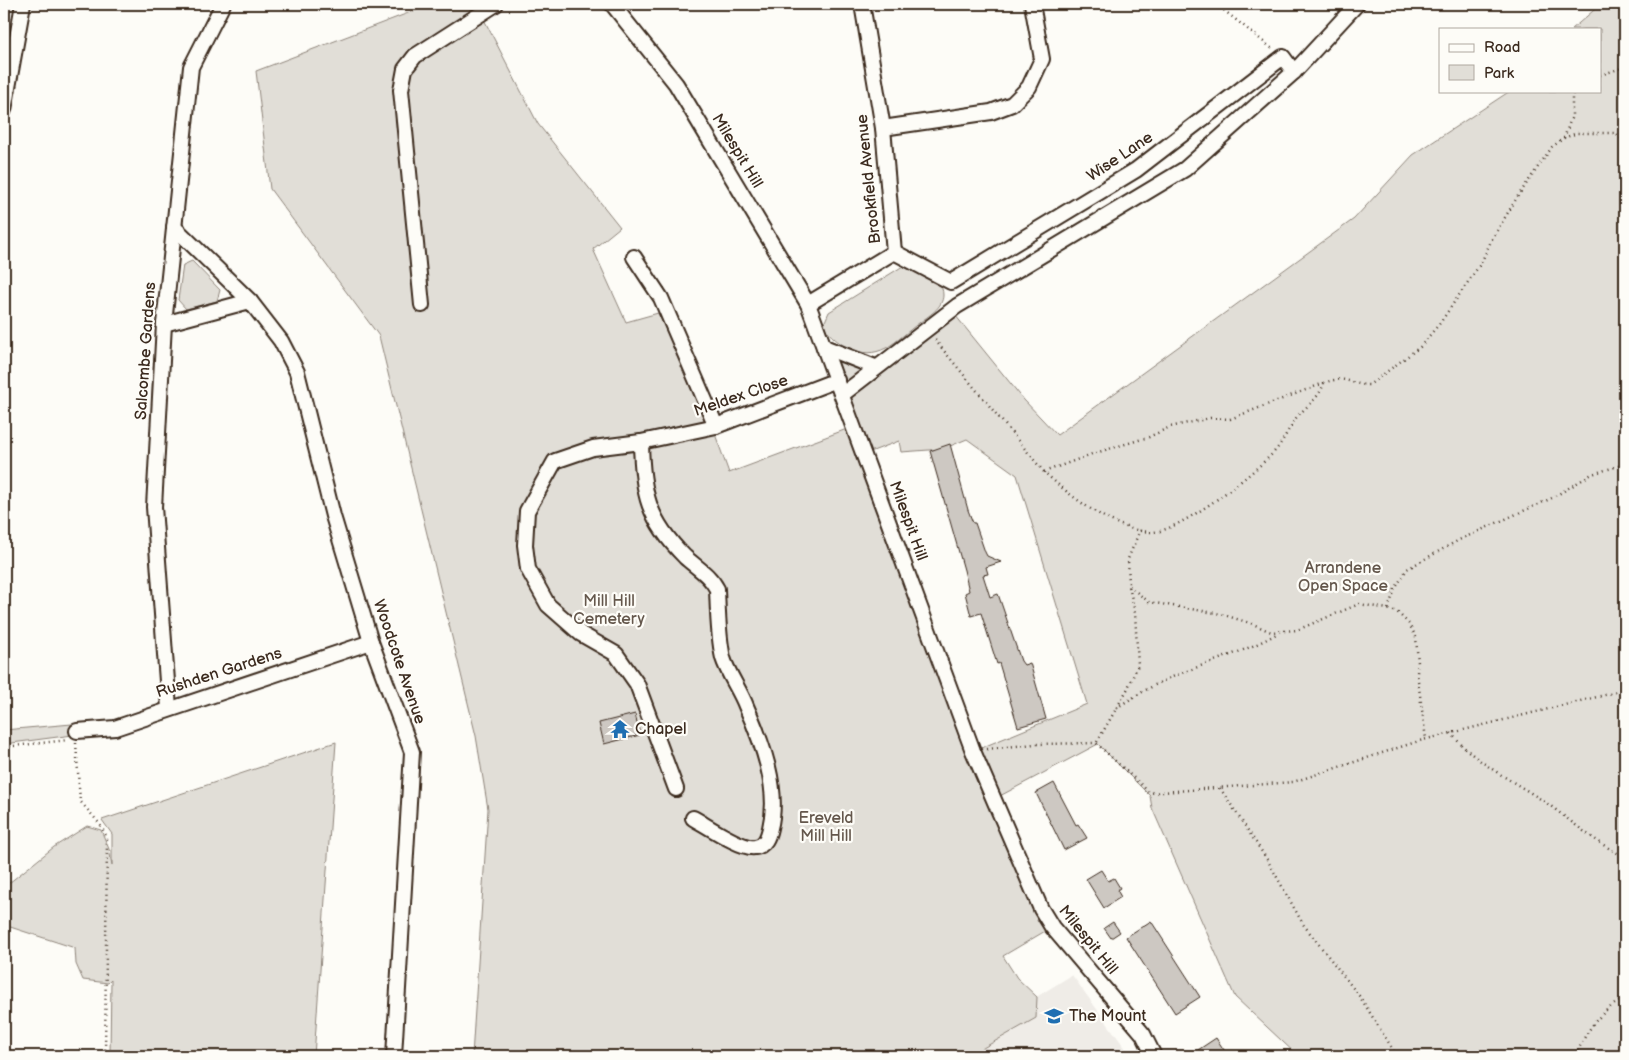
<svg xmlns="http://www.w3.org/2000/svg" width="1629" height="1060" font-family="'Balsamiq Sans',sans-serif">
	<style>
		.built { fill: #efece7 }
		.green { fill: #e1ded7; stroke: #8e847a }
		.building { fill: #cdc8c2; stroke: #3b2a1e }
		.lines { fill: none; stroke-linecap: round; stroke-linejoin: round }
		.minor-casing { stroke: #3b2a1e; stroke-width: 18 }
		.path { stroke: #3b2a1e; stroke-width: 2.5; stroke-dasharray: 1 4; stroke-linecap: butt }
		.minor { stroke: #fdfcf7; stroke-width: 14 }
		.labels { text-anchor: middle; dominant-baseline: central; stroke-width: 4.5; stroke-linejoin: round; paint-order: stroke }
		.street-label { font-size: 16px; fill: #3b2a1e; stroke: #fdfcf7 }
		.park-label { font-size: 16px; fill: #64574c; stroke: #fdfcf7 }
		.poi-label { font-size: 16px; fill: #3b2a1e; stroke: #fdfcf7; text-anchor: start }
	</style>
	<rect width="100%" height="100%" fill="#fdfcf7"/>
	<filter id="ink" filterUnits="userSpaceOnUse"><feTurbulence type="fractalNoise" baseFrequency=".02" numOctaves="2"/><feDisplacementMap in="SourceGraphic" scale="10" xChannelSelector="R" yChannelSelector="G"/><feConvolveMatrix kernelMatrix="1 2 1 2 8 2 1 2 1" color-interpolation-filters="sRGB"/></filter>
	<g filter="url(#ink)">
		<polygon class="built" points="1072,975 1131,1056 941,1056"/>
		<g class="green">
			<polygon points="432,4 476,4 538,124 620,227 593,249 626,322 658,313 715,434 729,473 855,426 843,394 951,310 1024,400 1057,435 1354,219 1413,155 1510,91 1600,91 1600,29 1572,29 1601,4 1625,4 1625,1056 1298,1056 1235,997 1152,808 1150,796 1098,744 996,798 976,750 1087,704 1017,475 967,439 943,449 901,452 899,441 865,454 973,751 1052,927 1003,956 1017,978 1037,997 1036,1018 969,1056 472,1056 488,809 476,736 379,336 270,189 256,71"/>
			<polygon points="192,261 220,290 217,301 186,309 178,300 183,265"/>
			<path d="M903 266C918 269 943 275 943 295 943 308 928 316 919 323 908 331 897 342 886 348 862 361 837 345 823 326L829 312Z"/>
			<polygon points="835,360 864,371 848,385"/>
			<polygon points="72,724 73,735 4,744 4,730"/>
			<polygon points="336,742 314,1056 110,1056 111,980 108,983 83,980 76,964 75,948 4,925 4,887 54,847 87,826 101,830 109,849 112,865 112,834 102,820"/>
		</g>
		<g class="building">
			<polygon points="950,444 968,510 973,523 975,523 985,552 987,556 1001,562 986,567 988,574 983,575 990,597 998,594 1021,661 1024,665 1030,663 1046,719 1018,727 999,663 997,664 981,613 971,616 965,593 969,591 964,570 930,451"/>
			<polygon points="635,714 640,735 604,744 599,723"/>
			<polygon points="1054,783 1076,825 1078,824 1087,838 1064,850 1036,793"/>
			<polygon points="1101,870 1108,881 1114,878 1120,888 1117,890 1121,897 1104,908 1086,879"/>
			<polygon points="1151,921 1200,997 1175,1013 1126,937"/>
			<polygon points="1113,922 1120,932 1111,938 1104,928"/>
			<polygon points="1216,1038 1228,1056 1189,1056"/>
		</g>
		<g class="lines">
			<g class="minor-casing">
				<g id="minor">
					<polyline points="612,4 676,84 808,304 973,751 1041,909 1052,927 1143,1034 1154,1056"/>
					<polyline points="4,110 23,4"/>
					<polyline points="883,128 991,112 1012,104 1029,87 1042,59 1032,4"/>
					<polyline points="174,227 250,301 281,341 297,372 333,516 371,642 412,752 394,1056"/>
					<polyline points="894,252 951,282 1136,170 1283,57 1294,72"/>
					<polyline points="634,257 661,298 716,426"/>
					<polyline points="808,304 894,252 883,128 862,4"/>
					<polyline points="422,305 401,90 405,69 415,56 496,4"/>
					<polyline points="164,324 250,301"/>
					<polyline points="824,347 875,367"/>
					<polyline points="843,394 957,306 1185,169 1294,72 1357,4"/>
					<path d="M641 442C642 493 648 520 685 557 696 567 710 575 717 589 718 611 718 636 723 658 728 674 740 690 746 706 762 742 780 789 770 828 768 837 765 846 755 847 742 850 706 825 693 818"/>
					<polyline points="169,708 154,507 164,324 191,67 223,4"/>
					<polyline points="77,731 115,728 371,642"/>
					<polyline points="676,789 637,684 616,654 581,634 548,605 528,569 525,545 527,511 555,461 593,448 641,442 716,426 837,380"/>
				</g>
			</g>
			<g class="path">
				<polyline points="1216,4 1274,50"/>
				<polyline points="1600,75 1625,67"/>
				<polyline points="1564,138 1572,116 1572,95 1575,91"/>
				<path d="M935 340 1044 472C1070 496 1115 532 1153 532 1181 531 1253 474 1273 453 1283 443 1288 429 1296 418 1306 406 1319 399 1324 383 1347 374 1349 385 1369 385L1420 347 1440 323 1481 263 1492 239 1518 196 1552 147 1564 138 1577 133H1616L1625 142"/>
				<polyline points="1044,472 1092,454 1149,437 1170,427 1210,418 1230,419 1324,383"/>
				<polyline points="1129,586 1149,602 1221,614 1253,624 1271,632 1297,630 1359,604 1388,609 1397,612 1409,624 1416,637 1418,663 1417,673 1426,739"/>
				<polyline points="1388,609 1395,589 1407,569 1459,540 1552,498 1592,474 1625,464"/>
				<path d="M1116 708C1134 697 1151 686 1170 678 1207 662 1244 653 1278 633"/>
				<path d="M1451 733C1477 766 1519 783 1552 807 1576 825 1598 844 1625 857"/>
				<polyline points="1097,742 1127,690 1138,665 1135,613 1129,586 1128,559 1140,530"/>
				<polyline points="76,743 80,801 99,823 107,837 105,1056"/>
				<polyline points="4,747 68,740"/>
				<polyline points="987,749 1035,744 1096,743 1150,793 1293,782 1419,741 1625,690"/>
				<polyline points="1220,788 1268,861 1303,924 1360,997 1397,1056"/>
				<path d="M1576 1056C1586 1030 1600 1011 1625 998"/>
			</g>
			<use href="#minor" class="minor"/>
		</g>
	</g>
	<defs>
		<g id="temple-bare" transform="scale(1.5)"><path d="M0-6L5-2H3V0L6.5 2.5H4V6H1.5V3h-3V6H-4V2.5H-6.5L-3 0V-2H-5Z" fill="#1f6fb2" stroke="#fdfcf7" stroke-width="2.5" paint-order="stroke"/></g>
		<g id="school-bare" transform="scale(1.5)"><path d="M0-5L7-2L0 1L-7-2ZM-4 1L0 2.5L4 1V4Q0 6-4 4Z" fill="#1f6fb2" stroke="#fdfcf7" stroke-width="2.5" paint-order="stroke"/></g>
	</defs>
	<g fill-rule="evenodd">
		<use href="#temple-bare" x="620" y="729"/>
		<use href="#school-bare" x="1054" y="1016"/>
	</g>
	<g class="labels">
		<g class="street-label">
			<text transform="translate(737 151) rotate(59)">Milespit Hill</text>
			<text transform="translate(1120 157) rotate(-34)">Wise Lane</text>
			<text transform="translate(869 179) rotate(-96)">Brookfield Avenue</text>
			<text transform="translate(146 351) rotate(-86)">Salcombe Gardens</text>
			<text transform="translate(741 396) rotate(-19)">Meldex Close</text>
			<text transform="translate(908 521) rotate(70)">Milespit Hill</text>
			<text transform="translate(399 662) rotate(71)">Woodcote Avenue</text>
			<text transform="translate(219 673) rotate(-18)">Rushden Gardens</text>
			<text transform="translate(1088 940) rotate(51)">Milespit Hill</text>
		</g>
		<g class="park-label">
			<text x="1343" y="568">Arrandene<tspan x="1343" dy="18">Open Space</tspan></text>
			<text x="609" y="601">Mill Hill<tspan x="609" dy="18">Cemetery</tspan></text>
			<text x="826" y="818">Ereveld<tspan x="826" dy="18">Mill Hill</tspan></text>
		</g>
		<g class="poi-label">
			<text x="635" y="729">Chapel</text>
			<text x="1069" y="1016">The Mount</text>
		</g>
	</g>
	<rect width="1629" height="1060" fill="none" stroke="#fdfcf7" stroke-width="20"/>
	<rect x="10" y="10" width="1609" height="1040" fill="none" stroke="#3b2a1e" stroke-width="2" filter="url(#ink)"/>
	<rect x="1439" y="28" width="162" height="65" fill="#fdfcf7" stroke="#afa8a0"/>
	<rect x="1449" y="44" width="25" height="8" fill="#fdfcf7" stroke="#afa8a0"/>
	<text x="1484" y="52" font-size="15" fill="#3b2a1e">Road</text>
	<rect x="1449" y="65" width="25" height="15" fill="#e1ded7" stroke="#afa8a0"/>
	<text x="1484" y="78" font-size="15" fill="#3b2a1e">Park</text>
</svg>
